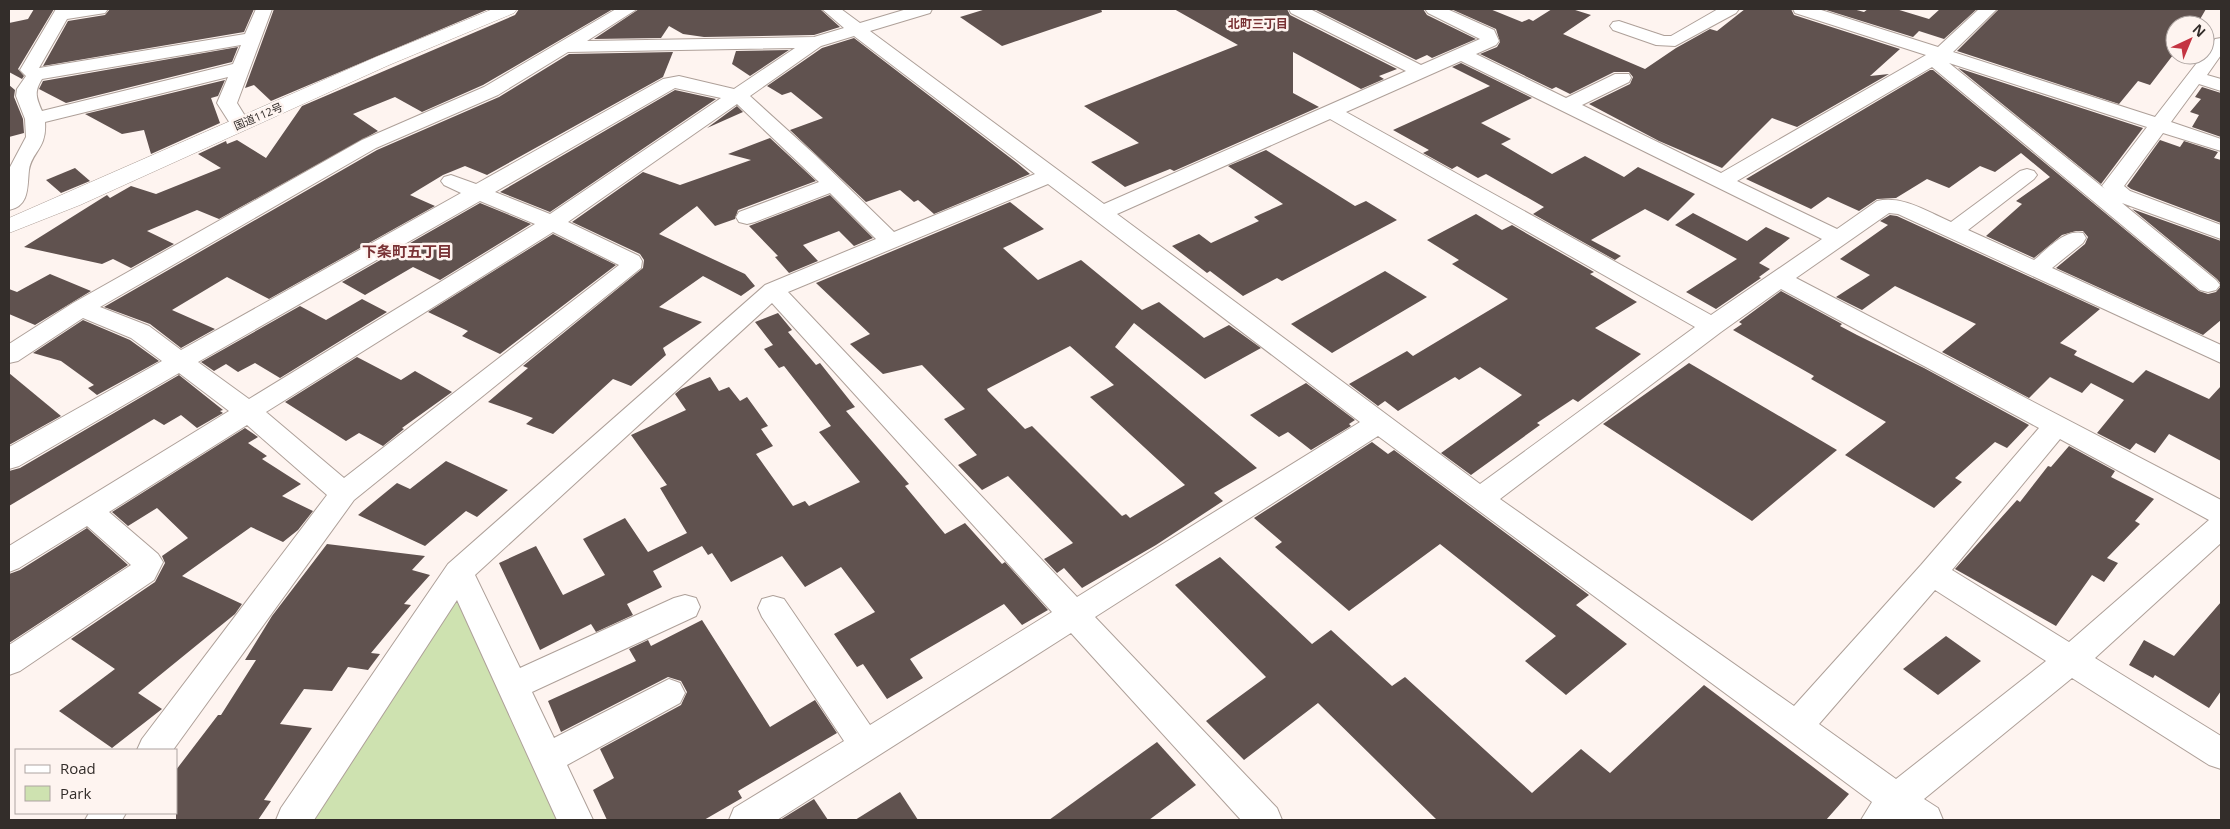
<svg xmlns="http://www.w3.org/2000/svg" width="2230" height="829" font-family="'Open Sans','Noto Sans JP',sans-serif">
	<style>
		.green { fill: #cee2b0 }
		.building { fill: #60524f; fill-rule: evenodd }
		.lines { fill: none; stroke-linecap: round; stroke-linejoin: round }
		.minor-casing { stroke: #aea099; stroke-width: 2 }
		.highway-casing { stroke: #aea099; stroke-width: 1 }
		.minor { fill: #fff; fill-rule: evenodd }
		.highway { fill: #fff; fill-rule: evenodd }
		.labels { text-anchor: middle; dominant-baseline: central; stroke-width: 5; stroke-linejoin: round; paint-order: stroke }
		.far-street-label { font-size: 11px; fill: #332d2a; stroke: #fef4f0 }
		.far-neighbourhood-label { font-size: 12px; font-weight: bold; fill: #793235; stroke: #fef4f0 }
		.neighbourhood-label { font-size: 15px; font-weight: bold; fill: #793235; stroke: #fef4f0 }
	</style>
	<rect width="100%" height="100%" fill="#fef4f0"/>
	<polygon class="green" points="459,572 575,820 294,820"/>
	<g class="building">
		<polygon points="34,9 54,9 18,69 24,76 22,79 9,72 9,23 28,19"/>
		<polygon points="110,9 254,9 244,32 43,66 68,21 105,15"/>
		<polygon points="274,9 489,9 271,101 254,85 245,88"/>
		<polygon points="519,9 613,9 483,85 422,112 395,97 353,114 378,131 219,219 197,210 147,231 174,244 131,268 113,259 102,264 24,247 107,195 110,198 131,186 156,194 221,168 198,154 226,141 227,144 237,140 266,158 302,106 515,15"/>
		<polygon points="639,9 820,9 840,27 814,35 704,37 683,34 669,26 661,38 594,39"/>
		<polygon points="986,9 1101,9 1102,12 1002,46 960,17"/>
		<polygon points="1174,9 1287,9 1290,15 1397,69 1379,76 1384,79 1361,89 1293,52 1293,93 1319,107 1174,171 1170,169 1125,187 1091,162 1139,143 1084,106 1238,45"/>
		<polygon points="1314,9 1423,9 1427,15 1476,39 1432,58 1427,55 1416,60"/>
		<polygon points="1451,9 1490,9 1522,22 1529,19 1533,21 1552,9 1572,9 1591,15 1563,34 1645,69 1676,48 1710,29 1717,31 1745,9 1791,9 1794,15 1900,49 1870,76 1889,74 1797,127 1772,118 1722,168 1659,141 1589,104 1630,84 1633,77 1629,72 1614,72 1570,94 1556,87 1552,89 1480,54 1497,47 1500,42 1496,29"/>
		<polygon points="1823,9 1853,9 1864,12 1868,9 1896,9 1929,19 1940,9 1977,9 1944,39 1919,31 1913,37"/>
		<polygon points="1999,9 2206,9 2199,21 2203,22 2201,25 2175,25 2175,55 2184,55 2182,58 2173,55 2150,85 2138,81 2119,104 1957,51"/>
		<polygon points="854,38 1017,163 1030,174 934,214 918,200 914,202 900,190 866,202 790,130 823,118 791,92 782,95 767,86 822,48"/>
		<polygon points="238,47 232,62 66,103 39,89 43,81"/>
		<polygon points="789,50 750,76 732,64 736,51"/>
		<polygon points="673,52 663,77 487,175 465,166 443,175 410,195 435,206 269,299 227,277 172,310 215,329 181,348 150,324 104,307 377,150 499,97 569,54"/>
		<polygon points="1461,63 1532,98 1481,123 1511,139 1501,144 1552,174 1585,156 1624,177 1638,167 1695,194 1668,221 1645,209 1591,240 1621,256 1615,260 1533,214 1544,207 1486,174 1478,178 1457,166 1452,169 1423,153 1429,150 1393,130 1490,86 1452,67"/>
		<polygon points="1958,68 2143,128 2101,184"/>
		<polygon points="1930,70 1933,70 2199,291 2208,294 2216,292 2221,286 2221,320 2203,335 2056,268 2085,244 2088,237 2083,231 2076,231 2062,235 2034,258 1986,236 2022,204 2016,201 2050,177 2021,153 1995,172 1980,166 1949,188 1927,179 1896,198 1877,199 1859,211 1828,197 1811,209 1746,179"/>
		<polygon points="225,80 218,96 211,98 220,123 151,154 144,130 122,134 85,114"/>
		<polygon points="9,85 15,90 14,97 23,119 24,133 9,137"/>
		<polygon points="2202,87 2221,93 2221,137 2192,127 2199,115 2190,112 2201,99 2195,97"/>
		<polygon points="675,90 716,99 550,212 500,192"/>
		<polygon points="737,106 743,112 707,128"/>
		<polygon points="770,138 816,181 738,210 735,219 715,226 697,206 659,234 745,274 755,286 741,296 703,276 659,307 702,322 663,348 666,355 631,386 613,379 553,434 526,424 533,418 488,402 528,368 523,366 643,268 644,260 640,254 572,222 643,172 680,185 751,160 728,154"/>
		<polygon points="2160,140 2180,147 2184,141 2218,152 2214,158 2221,160 2221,223 2131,189 2127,186"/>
		<polygon points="1266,150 1355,206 1366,201 1397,220 1282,281 1277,278 1243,296 1210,271 1207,273 1172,246 1199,234 1211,243 1259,221 1254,217 1283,204 1228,166"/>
		<polygon points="75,168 90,181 61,193 46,180"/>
		<polygon points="830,195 873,238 854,246 839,231 803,245 818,261 789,273 775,257 778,256 749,226"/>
		<path d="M1010 202 1044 229 1003 248 1038 280 1081 260 1142 310 1159 302 1204 338 1229 325 1261 348 1205 379 1134 323 1115 347 1257 468 1214 493 1223 501 1156 545 1082 588 1064 568 1057 573 1044 559 1073 543 1008 476 982 490 958 465 977 455 944 419 965 409 922 365 883 374 850 344 870 334 816 283ZM1070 346 1114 385 1090 397 1185 485 1130 518 1126 514 1122 516 1032 426 1025 429 988 391 987 389Z"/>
		<polygon points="480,203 531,224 440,280 413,267 365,295 342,282"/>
		<polygon points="2132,209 2221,241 2221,284 2217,279"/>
		<polygon points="1693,213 1747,241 1766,227 1790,238 1759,263 1770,269 1759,277 1761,278 1716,309 1686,292 1737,259 1675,225"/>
		<polygon points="1476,214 1502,230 1512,225 1594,272 1590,274 1637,302 1595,328 1641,354 1578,402 1573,399 1537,423 1540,425 1471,475 1441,453 1522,395 1480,367 1459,380 1455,377 1398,411 1385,401 1378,406 1349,384 1407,351 1413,356 1508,299 1452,264 1459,260 1427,240"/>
		<polygon points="1890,215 1897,216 2100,309 2060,343 2077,351 2074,355 2133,383 2146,370 2209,399 2221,386 2221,461 2169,434 2155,453 2136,443 2130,450 2097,433 2124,400 2091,383 2082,393 2050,377 2029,398 1942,352 1976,324 1895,286 1862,310 1836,297 1870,275 1840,259 1888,225 1880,221"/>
		<polygon points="553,234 616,265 500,354 462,336 468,331 428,312"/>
		<polygon points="1385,271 1427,297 1332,353 1291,324"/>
		<polygon points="50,274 91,291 35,325 9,314 9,289 17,292"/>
		<polygon points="1781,291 1842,324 1840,326 1857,335 1924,368 2029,425 2007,448 1995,442 1955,478 1962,482 1934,508 1845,455 1886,422 1811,379 1814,376 1733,330 1742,324 1739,322"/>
		<polygon points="362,299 387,312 280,378 255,363 238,372 226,364 214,371 201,362 300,306 326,320"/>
		<polygon points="778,313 792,330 788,332 816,365 820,363 855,407 846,411 909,484 905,486 945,534 965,523 1002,564 1005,562 1048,610 1022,625 1004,604 910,659 923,678 887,699 863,664 857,667 834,634 875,612 841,567 805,587 782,556 731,582 712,553 708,555 702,546 653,571 662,587 627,604 633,615 596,632 591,624 540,650 499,563 536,546 563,595 605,575 583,539 625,518 648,552 687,533 660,488 667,485 631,435 686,410 675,394 681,389 710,377 719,391 729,387 740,401 747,397 768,426 761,429 773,446 756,454 793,506 805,501 809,506 860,482 819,432 831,426 784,366 779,368 764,349 773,345 755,322"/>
		<polygon points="83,320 130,340 159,361 97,395 88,388 94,385 61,361 33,353"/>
		<polygon points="357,357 401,380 415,371 452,392 402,428 404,429 383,446 359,433 346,441 285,402"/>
		<polygon points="1689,363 1837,450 1752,521 1603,424"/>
		<polygon points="9,373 61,416 9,445"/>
		<polygon points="179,375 223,410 220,411 223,413 197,428 181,415 164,425 154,419 9,506 9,471 20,468"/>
		<polygon points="1306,383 1355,420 1349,424 1351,426 1311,450 1288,432 1279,437 1250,415"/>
		<polygon points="245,428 258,437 248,443 267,456 262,459 301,484 282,496 313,511 298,530 283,542 251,527 182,576 242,604 235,614 138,693 162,709 112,748 59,711 115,669 71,639 155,582 165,563 162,556 188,538 157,508 128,526 112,512"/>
		<polygon points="1372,442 1388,454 1394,450 1589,595 1576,605 1627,644 1566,695 1525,661 1556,636 1440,544 1349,611 1275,547 1282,542 1254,518"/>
		<polygon points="2069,446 2115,471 2111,477 2154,499 2135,521 2140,524 2107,558 2118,563 2104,582 2092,575 2056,626 1955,569 2017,500 2020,502 2048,466 2051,467"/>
		<polygon points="446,461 508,490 477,517 466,511 425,546 358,515 397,483 410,489"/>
		<polygon points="87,528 128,565 9,643 9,574 20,570"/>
		<polygon points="327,544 425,556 412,570 430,575 404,604 411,605 371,653 380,654 368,670 348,667 332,691 304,689 280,724 312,728 264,800 271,801 258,820 176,820 176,770 218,715 221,715 256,660 245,660 272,616"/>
		<polygon points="1220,557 1312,644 1331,630 1392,686 1405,677 1532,793 1581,749 1610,773 1704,685 1849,794 1826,820 1437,820 1318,703 1244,760 1206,721 1266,677 1175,585"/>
		<polygon points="2221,602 2221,691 2209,708 2155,675 2153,678 2129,665 2144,640 2174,656"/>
		<polygon points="702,620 770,727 815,700 837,733 738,791 742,798 704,820 607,820 593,790 614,778 600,749 681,705 687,692 681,681 668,677 561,732 548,701 636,661 629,649 648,640 651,646"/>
		<polygon points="1946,636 1981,661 1938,695 1903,669"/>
		<polygon points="1157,742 1196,785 1149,820 1049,820"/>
		<polygon points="900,792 918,820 855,820"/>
		<polygon points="814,799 828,820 780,820"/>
	</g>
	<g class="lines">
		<g class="minor-casing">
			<g id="minor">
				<path d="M56 9H108L105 13 67 19 39 68 245 34 256 9H272L237 103 250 124 247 128H233L217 103 228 77 45 122C47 149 32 151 29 170 27 186 30 206 9 210V169L26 137 25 119 16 96 17 89 26 76 20 70ZM241 45 233 64 42 111C36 97 34 92 42 79Z"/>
				<path d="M616 9H637L587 41 814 37 844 28 822 9H841L860 23 907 9H932L930 13 870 31 1104 204 1406 71 1291 13 1289 9H1310L1421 65 1480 39 1428 13 1425 9H1447L1494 30 1499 41 1496 45 1476 54 1566 98 1615 74H1629L1631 78 1629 82 1582 105 1721 173 1926 55 1795 13 1793 9H1818L1938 47 1979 9H1997L1953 52 2155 117 2203 55H2205L2215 39 2221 38V55L2207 75 2221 79V91L2199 84 2171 122 2221 139V151L2163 133 2124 186 2130 191 2221 225V239L2122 203 2216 280 2220 285 2216 290 2208 292 2200 290 1932 67 1737 181 1837 229 1877 201C1903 195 1928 212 1951 222L2020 171 2027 169 2034 171 2037 175 2034 179 1968 230 2034 260C2048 249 2064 229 2083 233L2086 238 2083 243 2052 268 2221 345V363L1898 214 1889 213 1796 278 2221 500V543L2095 658 2221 736V769L2209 765 2072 678 1924 799 1938 808 1943 820H1861L1872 802 1378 436 1095 617 1277 808 1282 820H1241L1071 633 777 820H729L734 808 844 741 762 617 758 608 762 599 773 596 784 599 870 725 1052 612 772 303 475 575 520 668 674 598 685 595 696 598 700 607 696 616 532 692 554 738 669 679 680 683 685 693 680 703 567 765 593 820H557L457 600 314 820H276L281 808 448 564 765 285 876 239 830 193 755 222 747 224 739 222 736 217 739 212 819 182 737 104 568 222 639 256 642 261 641 268 354 500 173 750H137L142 739 327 495 247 425 109 512 158 554 163 562 154 580 20 671 9 675V645L131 565 87 526 19 568 9 572V546L229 411 179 373 19 466 9 469V447L162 361 131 338 83 318 18 361 9 363V344L73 303 362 140 484 87ZM854 36 1035 174 894 232 815 155 750 96 821 46ZM795 48 734 89 679 76 663 79 476 184 451 175 444 177 441 181 444 185 461 193 181 350 149 326 100 307 376 148 498 95 568 52ZM1461 61 1822 239 1711 315 1346 112ZM1949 63 2147 127 2102 186 2105 189ZM675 88 721 98 550 214 495 192ZM1330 119 1695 327 1480 484 1117 214ZM1048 184 1360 422 1077 597 788 292ZM480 201 535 224 249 399 198 362ZM553 232 619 265 344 478 266 412ZM1781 289 2039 428 1921 565 1794 706 1500 499 1721 332ZM2060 439 2209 520 2069 642 1952 570ZM1935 590 2046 661 1896 779 1819 724Z"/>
				<polygon points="1718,9 1739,9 1736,13 1675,46 1656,45 1613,30 1610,26 1613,22 1619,21 1664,36 1671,36"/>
				<polygon points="89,813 126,813 122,820 85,820"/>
			</g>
		</g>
		<g class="highway-casing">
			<polygon id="highway" points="493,9 517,9 514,13 389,65 80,205 9,233 9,218 376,57"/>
		</g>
		<use href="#minor" class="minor"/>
		<use href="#highway" class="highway"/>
	</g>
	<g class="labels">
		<g class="far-street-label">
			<text transform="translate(258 116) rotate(-23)">国道112号</text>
		</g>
		<g class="far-neighbourhood-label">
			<text x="1258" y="23">北町三丁目</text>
		</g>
		<g class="neighbourhood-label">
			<text x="407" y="251">下条町五丁目</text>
		</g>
	</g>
	<rect width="2230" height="829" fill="none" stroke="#332d2a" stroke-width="20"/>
	<rect x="15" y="749" width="162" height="65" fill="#fef4f0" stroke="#ada4a1"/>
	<rect x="25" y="765" width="25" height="8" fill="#ffffff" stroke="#ada4a1"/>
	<text x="60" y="774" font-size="15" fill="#332d2a">Road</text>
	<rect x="25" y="786" width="25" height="15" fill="#cee2b0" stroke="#ada4a1"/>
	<text x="60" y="799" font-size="15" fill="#332d2a">Park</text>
	<g transform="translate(2190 40) rotate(44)"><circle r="24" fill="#fef4f0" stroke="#ada4a1"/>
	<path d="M0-4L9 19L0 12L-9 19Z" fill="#c43442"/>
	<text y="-8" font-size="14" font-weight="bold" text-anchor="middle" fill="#332d2a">N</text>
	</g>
</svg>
